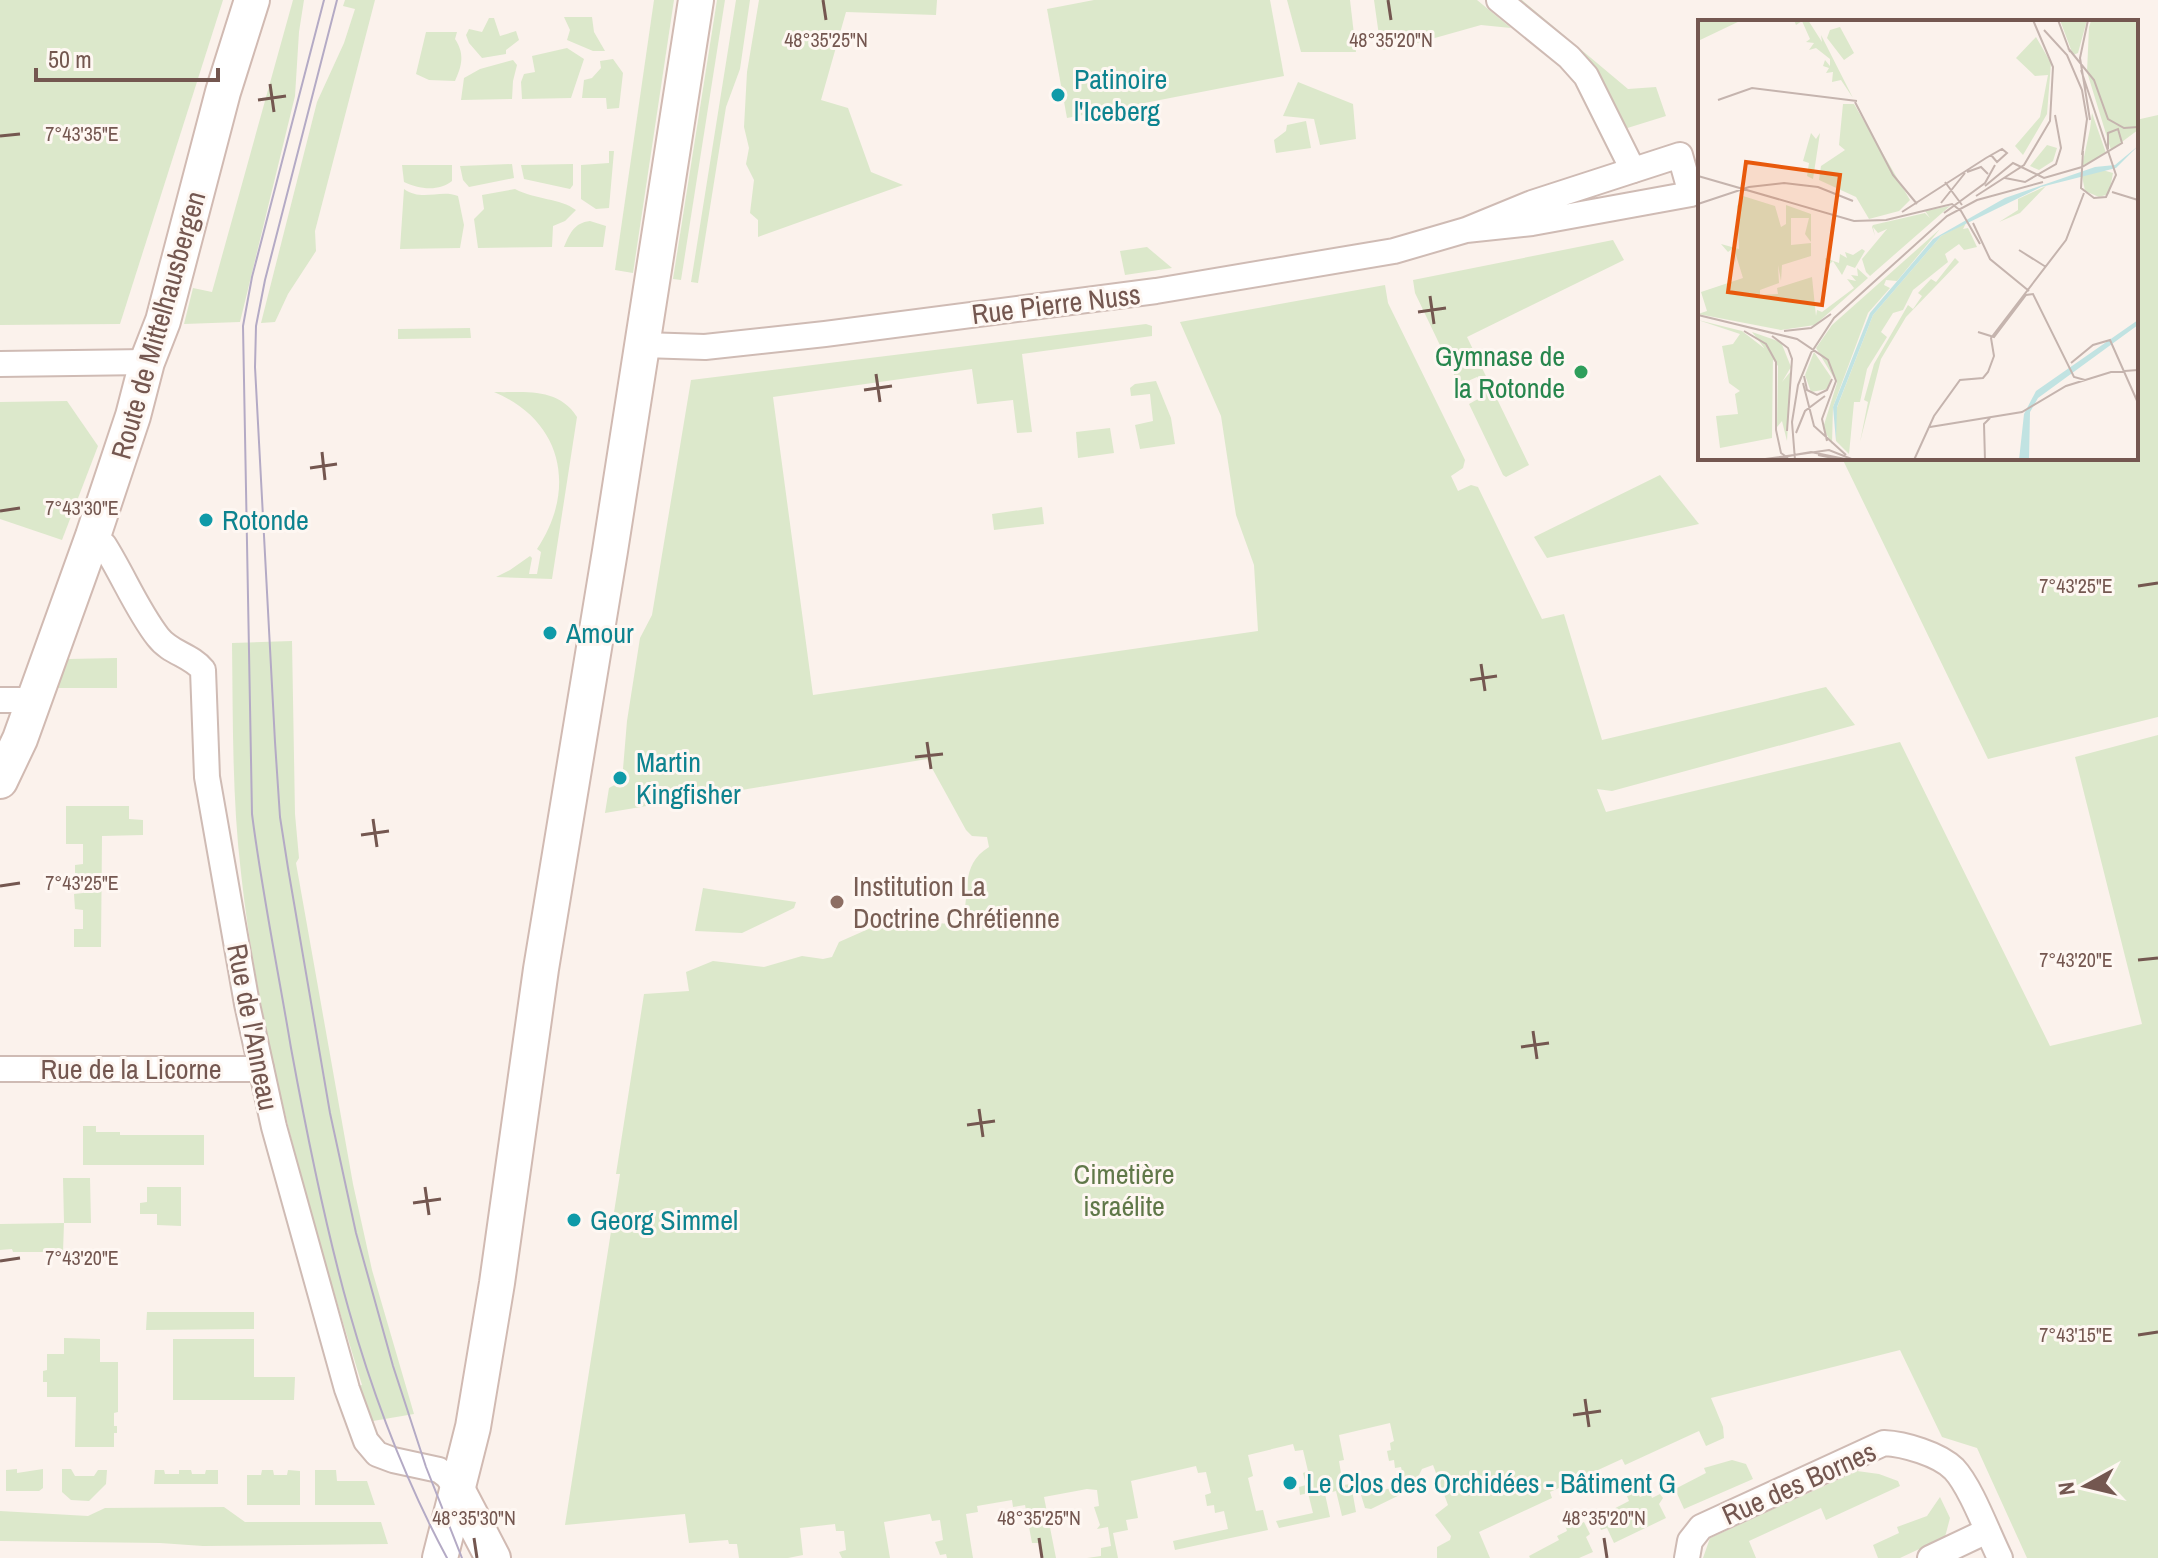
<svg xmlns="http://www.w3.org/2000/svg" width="2158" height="1558" font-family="'Archivo Narrow',sans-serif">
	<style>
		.green { fill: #dce8cb }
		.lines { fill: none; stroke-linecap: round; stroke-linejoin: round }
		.street-casing { stroke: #cfbbb4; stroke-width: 28 }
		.secondary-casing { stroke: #d1bab2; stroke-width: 38 }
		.street { stroke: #fff; stroke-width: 24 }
		.secondary { stroke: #fff; stroke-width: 34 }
		.tram { stroke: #b4aac5; stroke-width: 2 }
		.ticks { fill: none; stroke: #745750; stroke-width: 3 }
		.culture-dot { fill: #0f9aa8; stroke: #fef7f2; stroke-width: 3 }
		.leisure-dot { fill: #2e9e5b; stroke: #fef7f2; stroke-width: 3 }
		.education-dot { fill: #8d6e63; stroke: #fef7f2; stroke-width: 3 }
		.labels { text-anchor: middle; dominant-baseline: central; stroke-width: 6; stroke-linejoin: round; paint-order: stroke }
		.culture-label { font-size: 28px; fill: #0d838f; stroke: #fef7f2; text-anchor: start }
		.street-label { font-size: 28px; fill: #745750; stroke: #fef7f2 }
		.leisure-label { font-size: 28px; fill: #27864d; stroke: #fef7f2; text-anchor: end }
		.education-label { font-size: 28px; fill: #785e54; stroke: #fef7f2; text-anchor: start }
		.park-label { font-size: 28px; fill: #607849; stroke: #fef7f2 }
		.inset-road { fill: none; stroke: #c5b4ae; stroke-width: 2 }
		.view { fill: #e8590c; fill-opacity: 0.15; stroke: #e8590c; stroke-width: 4 }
		.inset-edge { fill: none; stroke: #745750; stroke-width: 4 }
		.ticks-label { font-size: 20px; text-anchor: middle; fill: #745750; stroke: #fef7f2; stroke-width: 6; stroke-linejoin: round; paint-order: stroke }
	</style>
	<rect width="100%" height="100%" fill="#fbf2ec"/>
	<g class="green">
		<polygon points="0,0 223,0 120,324 0,325"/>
		<polygon points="293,0 304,0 299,32 295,96 240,322 184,324 193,288 212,292"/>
		<polygon points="345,0 375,0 315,231 316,251 288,294 275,322 261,323 317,102 344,43 355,9 343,6"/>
		<polygon points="654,0 674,0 633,273 615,270"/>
		<polygon points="717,0 725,0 681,280 673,279"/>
		<polygon points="736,0 750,0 740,69 726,107 698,283 691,282"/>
		<polygon points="759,0 937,0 936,15 846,12 821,100 848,108 871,172 903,185 758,237 758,220 750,213 754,180 746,164 749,148 744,127 747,72"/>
		<polygon points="1094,0 1270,0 1284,76 1067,118 1047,9"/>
		<polygon points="1287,0 1350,0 1356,52 1301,52"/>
		<polygon points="1374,0 1477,0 1511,28 1481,25 1410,45 1381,50"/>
		<polygon points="1507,0 1522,0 1628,89 1656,87 1666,116 1621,130"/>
		<polygon points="564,17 592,17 594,32 605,51 593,51 567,40 570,30"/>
		<polygon points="489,18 494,18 500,36 516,31 519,40 506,50 506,54 482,58 469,43 466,35 469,29 482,32"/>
		<path d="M426 32H457L455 39C465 54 462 66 455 81L429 80 416 74Z"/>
		<polygon points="567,48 584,59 571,98 522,99 521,82 524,74 535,72 532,56"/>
		<polygon points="613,59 623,73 619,108 607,109 606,98 582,98 584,80 592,78 601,68 600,61"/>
		<polygon points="513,60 517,65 513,81 512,99 461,100 464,78 480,69"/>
		<polygon points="1298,82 1353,104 1356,139 1320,145 1314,119 1283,116"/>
		<polygon points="2158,115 2158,717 1988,759 1842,458 2136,458 2136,120"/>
		<polygon points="1306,121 1311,148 1276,153 1274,140 1286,131 1287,125"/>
		<polygon points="609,151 614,151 609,208 596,209 581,199 581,165 609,163"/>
		<polygon points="512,164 514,178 469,187 463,180 460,166"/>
		<polygon points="573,164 573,185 570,189 524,179 521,165"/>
		<path d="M402 165H452V181C439 192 418 189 404 182Z"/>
		<path d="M404 189C422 202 440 189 458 196L464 225 460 248 400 249Z"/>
		<path d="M515 189C536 200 560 198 576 210L565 221 553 226 552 247 478 248 474 219 484 209 482 195Z"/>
		<path d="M590 221 606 226 603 247H564C570 233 574 223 590 221Z"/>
		<polygon points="1613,240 1624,260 1467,337 1529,465 1506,477 1503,475 1469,404 1485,395 1477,377 1459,385 1415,293 1413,280"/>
		<polygon points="1147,247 1172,268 1125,275 1120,251"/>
		<path d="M1385 285 1388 303 1465 460 1463 468 1451 476 1458 491 1471 485 1478 487 1542 619 1564 614 1602 740 1826 687 1855 725 1612 791 1597 789 1606 812 1900 742 2050 1046 2142 1024 2075 757 2158 735V1558H2027L1977 1448 1942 1437 1900 1350 1711 1398 1723 1427 1724 1438 1706 1446 1699 1431 1625 1465 1622 1459 1550 1492 1552 1498 1479 1532 1490 1558H1437V1547L1450 1540 1451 1536 1435 1515 1448 1505 1433 1465 1422 1469 1412 1489 1371 1509 1365 1508 1361 1495 1405 1485 1401 1467 1395 1468 1394 1460 1389 1461 1387 1451 1391 1450 1390 1443 1394 1441 1390 1423 1339 1435 1344 1460 1339 1461 1343 1485 1351 1484 1356 1512 1342 1516 1336 1491 1325 1494 1330 1517 1279 1528 1276 1521 1313 1513 1308 1493 1300 1495 1299 1487 1306 1485 1303 1473 1308 1471 1303 1450 1295 1451 1293 1444 1248 1455 1253 1476 1248 1478 1256 1511 1263 1510 1268 1530 1175 1550 1173 1541 1228 1529 1224 1511 1215 1513 1214 1505 1207 1506 1205 1495 1211 1493 1206 1472 1198 1473 1196 1466 1131 1481 1138 1518 1126 1520 1128 1530 1113 1533 1118 1558H1087L1101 1556V1548L1111 1546 1108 1527 1097 1529 1100 1525 1094 1507 1099 1506 1097 1490 1087 1489 1044 1497 1056 1558H1041L1039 1543H1032L1025 1505 1013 1507 1012 1500 977 1506 978 1512 966 1514 973 1558H947L946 1554 940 1555 935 1542 943 1540 940 1520 932 1521 930 1514 884 1522 890 1558H842L839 1552 846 1550 844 1531H836L835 1524 800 1528 803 1555 788 1558H739L737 1544H729L728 1540 689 1543 685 1514 565 1525 620 1174H616L644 994 689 991 686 972 713 961 764 967 802 956 823 959 832 957 839 942 891 919 961 925C972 895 958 866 989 847L987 837 972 836 966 830 927 759 605 813 609 788 622 781 627 721 640 638 652 615 691 380 1146 324 1152 326V336L1022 354 1032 432 1017 433 1013 400 977 404 972 369 773 397 813 695 1258 631 1254 565 1236 515 1221 416 1180 322Z"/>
		<polygon points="470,328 471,338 398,339 398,329"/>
		<polygon points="1156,381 1171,418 1175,444 1140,449 1135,425 1153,421 1150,394 1131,396 1130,388 1135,384"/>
		<path d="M494 392C525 393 558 387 577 417L552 579 496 577 510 570 530 556 532 558 529 574H537L541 552 537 549C577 489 563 421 494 392Z"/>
		<polygon points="67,401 98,446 62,540 0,519 0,402"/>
		<polygon points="1110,428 1114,453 1078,458 1076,432"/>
		<polygon points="1660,475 1699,524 1547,558 1534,537"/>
		<polygon points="1042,507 1044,524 994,530 992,514"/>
		<path d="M292 641 295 814 299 858 296 863 353 1184 372 1270 414 1414 367 1422 354 1387 362 1385C311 1218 260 1047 241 873 232 797 233 720 232 643Z"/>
		<polygon points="117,658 117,688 57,688 68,659"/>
		<polygon points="66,806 129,806 129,819 143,820 143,835 102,836 101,947 74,947 74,929 83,929 83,910 75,909 74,894 83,893 83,881 75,880 75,865 83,864 83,844 66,844"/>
		<polygon points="703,888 715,890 796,902 794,908 742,933 695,931"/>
		<polygon points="83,1126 96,1126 96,1132 120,1132 120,1135 204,1135 204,1165 83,1165"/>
		<polygon points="63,1178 90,1178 91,1223 64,1223 63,1252 13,1252 12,1249 0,1250 0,1224 64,1223"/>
		<polygon points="147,1187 181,1187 181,1226 157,1225 157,1214 140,1214 140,1203 147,1202"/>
		<polygon points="147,1312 254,1312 254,1329 146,1330"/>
		<polygon points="64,1338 100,1339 100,1362 118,1362 118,1412 114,1413 114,1426 117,1426 117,1433 114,1433 114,1447 75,1447 76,1397 47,1397 47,1382 43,1382 43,1371 47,1370 47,1354 64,1354"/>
		<polygon points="173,1339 254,1339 254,1377 295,1377 294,1400 173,1400"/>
		<polygon points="1732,1460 1746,1464 1753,1479 1684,1509 1675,1489 1706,1473 1704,1468"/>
		<polygon points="17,1469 17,1473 43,1469 43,1488 39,1491 6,1491 6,1470"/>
		<polygon points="62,1469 71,1469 75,1476 94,1476 98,1470 107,1470 106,1484 89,1501 71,1500 62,1492"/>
		<polygon points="155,1470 164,1470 165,1474 179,1474 179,1470 191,1470 192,1474 205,1474 206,1470 218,1470 218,1484 154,1484"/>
		<polygon points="262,1470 273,1470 274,1475 287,1475 288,1470 300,1471 300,1505 247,1505 247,1475 261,1475"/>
		<polygon points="315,1470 336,1470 337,1481 367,1481 375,1505 315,1505"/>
		<polygon points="1857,1471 1879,1474 1898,1481 1900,1486 1826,1520 1821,1508 1749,1541 1756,1558 1703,1558 1710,1538"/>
		<polygon points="1637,1492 1640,1497 1650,1493 1652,1498 1660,1494 1663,1498 1659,1504 1666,1518 1614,1543 1607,1528 1601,1530 1596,1518 1629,1501 1627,1496"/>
		<polygon points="1940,1497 1950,1518 1945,1537 1900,1558 1878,1558 1873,1545 1899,1533 1897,1527 1927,1516"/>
		<polygon points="224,1507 245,1522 381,1522 388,1544 203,1546 160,1543 0,1541 0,1511 88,1516 105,1508"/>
		<polygon points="1575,1520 1577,1525 1584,1522 1590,1534 1586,1537 1593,1552 1579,1558 1530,1558 1529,1556 1559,1540 1557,1536 1567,1531 1565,1525"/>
	</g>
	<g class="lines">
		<g class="street-casing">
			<g id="street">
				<polyline points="1499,0 1569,57 1586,76 1633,170"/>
				<polyline points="643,345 705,347 825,334 1156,291 1394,251 1466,230 1532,203 1680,155 1691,194 1532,223 1466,230"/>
				<polyline points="0,364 147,362"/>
				<path d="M93 536 104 545C123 575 137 610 158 637 170 653 191 655 203 670L207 777 247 1004 274 1127 347 1389 366 1441 377 1454 393 1460 439 1470 447 1476 458 1491"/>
				<polyline points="0,700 34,700"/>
				<polyline points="0,1069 261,1069"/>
				<path d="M1687 1558 1690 1541 1701 1527 1884 1443C1904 1444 1939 1454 1954 1469 1971 1487 1988 1534 2000 1558"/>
				<polyline points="1930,1558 1987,1531"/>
			</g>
		</g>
		<g class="secondary-casing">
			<g id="secondary">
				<polyline points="0,781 20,739 93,536 133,416 147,362 163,321 223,92 252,0"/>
				<polyline points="458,1491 493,1558"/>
				<polyline points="440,1558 473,1427 497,1283 541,969 610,551 696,0"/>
			</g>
		</g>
		<use href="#street" class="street"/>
		<use href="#secondary" class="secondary"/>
		<g class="tram">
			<path d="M324 0 252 277 243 326 252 814C262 892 278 970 291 1048 324 1228 360 1396 447 1558"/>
			<polyline points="337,0 265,280 256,326 255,367 275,742 280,817 288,868 330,1113 356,1233 393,1366 426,1467 462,1558"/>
		</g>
	</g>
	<path class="ticks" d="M823 0 826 20M1388 0 1391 20M270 84 274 112M258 100 286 96M0 136 20 134M1430 296 1434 324M1418 312 1446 308M876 374 880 402M864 390 892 386M322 452 325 480M310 468 337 464M0 511 20 508M2138 586 2158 583M1481 664 1485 691M1470 680 1497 676M927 742 931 769M915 757 943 754M373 819 377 847M361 835 389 831M0 886 20 883M2138 960 2158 958M1533 1031 1537 1059M1521 1047 1549 1043M979 1109 983 1137M967 1125 995 1121M425 1187 429 1215M413 1203 441 1199M0 1261 20 1258M2138 1335 2158 1332M1585 1399 1589 1427M1573 1415 1601 1411M474 1538 477 1558M1039 1538 1042 1558M1604 1538 1607 1558"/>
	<g class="culture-dot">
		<circle cx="1058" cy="95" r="8"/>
		<circle cx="206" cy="520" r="8"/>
		<circle cx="550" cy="633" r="8"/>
		<circle cx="620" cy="778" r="8"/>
		<circle cx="574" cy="1220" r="8"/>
		<circle cx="1290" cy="1483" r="8"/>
	</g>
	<circle class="leisure-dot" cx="1581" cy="372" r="8"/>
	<circle class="education-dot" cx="837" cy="902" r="8"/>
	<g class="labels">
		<g class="culture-label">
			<text x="1074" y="79">Patinoire<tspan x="1074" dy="32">l'Iceberg</tspan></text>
			<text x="222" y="520">Rotonde</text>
			<text x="566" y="633">Amour</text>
			<text x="636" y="762">Martin<tspan x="636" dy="32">Kingfisher</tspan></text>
			<text x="590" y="1220">Georg Simmel</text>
			<text x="1306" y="1483">Le Clos des Orchidées - Bâtiment G</text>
		</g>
		<g class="street-label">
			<text transform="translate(1056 304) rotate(-7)">Rue Pierre Nuss</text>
			<text transform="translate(158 325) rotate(-74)">Route de Mittelhausbergen</text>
			<text transform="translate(253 1027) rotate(79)">Rue de l'Anneau</text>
			<text x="131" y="1069">Rue de la Licorne</text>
			<text transform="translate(1799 1483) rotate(-24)">Rue des Bornes</text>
		</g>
		<g class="leisure-label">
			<text x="1565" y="356">Gymnase de<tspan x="1565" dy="32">la Rotonde</tspan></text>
		</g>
		<g class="education-label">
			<text x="853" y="886">Institution La<tspan x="853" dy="32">Doctrine Chrétienne</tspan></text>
		</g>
		<g class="park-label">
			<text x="1124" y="1174">Cimetière<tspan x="1124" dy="32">israélite</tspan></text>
		</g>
	</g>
	<g transform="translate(1698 20)">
		<rect width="440" height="440" fill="#fbf2ec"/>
		<path d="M0 0H44L0 21ZM96 0H110L124 22 123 15 155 78 143 60 134 62 135 52 128 53 131 48 125 46 127 40 132 46V39L118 28 111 30 116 23 108 22 112 19 104 1 98 5ZM362 0H389L380 33 375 35ZM440 0V110L413 130 389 52 391 7 393 1ZM142 7 156 33 146 40 129 18 132 10ZM338 17 353 43 349 94 325 135 317 126 342 97 350 55 337 56 318 38ZM145 84H156L212 180 201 191 171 199 158 177 121 160 123 146 147 130 141 125ZM394 93 408 133 384 146 392 109ZM113 113 118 119 122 113 115 159 109 156 111 143 105 141ZM349 125 359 128 355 141 341 150 332 146ZM401 149 415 153 411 174 401 177 387 171 384 156ZM348 166 322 193 301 202 320 190V179L275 200ZM45 176 77 186 83 207 88 204V185L113 194V222L107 214 111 198H93V225L113 223V236L84 245 83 261 80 245 81 263 62 270V275L80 274 79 268 114 257 118 296 119 290 124 292 156 268 149 259 158 261 153 255 160 256 159 248 170 258 117 305 83 310 0 294 9 291 3 272 45 258 37 232 38 243 34 229 30 232 23 224 41 229 39 186ZM252 186 172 256 168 252 164 239 189 209 180 213 175 207 177 216 174 207 175 205 227 193 232 198 227 191ZM268 203 265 209 270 208 279 227 266 230 261 224 247 234 250 242 215 270 205 290 195 293 183 312 189 317 169 349 162 382H156L151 434 138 421V390L175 295 243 216ZM242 209 199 261 188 260 186 265 192 268 170 293 135 387 134 424 125 408 139 363 118 328 134 305ZM164 229 167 231 157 248 149 245 144 255 135 241 121 254 128 247 127 238 141 243 142 234 149 238 147 232 155 235ZM257 238 261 242 208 297 183 339 162 422 170 382 166 380 176 344 210 285 215 289 224 276 220 273 233 259 238 262ZM0 300 44 311 75 335 74 418 22 428 18 396 40 394 37 374 42 371 31 363 24 326 35 324 42 314ZM54 312 83 322 93 347 84 362 93 351 89 421 84 401 79 407 80 346ZM116 332 133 357 130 369 113 372 107 355Z" fill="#dce8cb"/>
		<path d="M440 126 418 148 343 167 243 216 175 295 139 387 138 421 135 387 172 293 235 219 307 178 397 147 417 145ZM440 300V305L340 378 332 392 331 440H321L326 394 338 371Z" fill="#c1e3e2"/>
		<path class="inset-road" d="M360 0 372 32M390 0 382 38 392 100M346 10 369 35 384 70 389 99 384 135M370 28 396 60 410 99 426 108 440 107M383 50 418 155 408 177 396 178 383 168 385 131M20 80 54 68 159 81M157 82 195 155 219 184M269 152 283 147 290 154M0 156 156 201 188 200 254 184 263 191 282 224M307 158 327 162 358 144 363 128 357 95M247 162 264 185M287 166 315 143 346 158 384 147 424 123 420 109 410 113V129M414 172 440 180M278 176 326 145 352 101 355 47 335 0M243 183 267 153M0 184 51 167 86 163 120 167 155 181M204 192 288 138 304 129 309 133 299 142 293 135M246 193 287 163 297 145M275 203 292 239 331 271M321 230 348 247M0 295 99 319 130 340 138 361 124 399 129 421M46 311 68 324 78 342V410L83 433 90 438M86 311 113 308 133 294M280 312 296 317 328 275 335 274 376 357 387 360M74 316 90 328 94 339 89 411M373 343 395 325 412 320 440 383M106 356 109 370 119 375 129 370 134 359M105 363 116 406 148 435M232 407 324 392 368 366 413 352 440 350M98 413 107 391 127 376M120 435 145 440M60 440 131 430 156 440M68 440 113 432 152 440M97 440 94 402 100 365 113 333 136 298 249 196 279 180 345 162M216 440 236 396 262 360 285 358 290 352 296 336 293 318 368 220 386 173M287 440 286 404 292 398"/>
		<path class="view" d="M48 142 142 155 124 285 30 272Z"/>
		<rect width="440" height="440" class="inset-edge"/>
	</g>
	<g class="ticks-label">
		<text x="826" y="47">48°35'25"N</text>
		<text x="1391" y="47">48°35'20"N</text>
		<text x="82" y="141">7°43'35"E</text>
		<text x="82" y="515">7°43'30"E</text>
		<text x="2076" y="593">7°43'25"E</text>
		<text x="82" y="890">7°43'25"E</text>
		<text x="2076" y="967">7°43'20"E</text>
		<text x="82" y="1265">7°43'20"E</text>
		<text x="2076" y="1342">7°43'15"E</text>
		<text x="474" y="1525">48°35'30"N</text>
		<text x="1039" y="1525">48°35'25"N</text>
		<text x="1604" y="1525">48°35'20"N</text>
	</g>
	<g transform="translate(2086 1486) rotate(262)" stroke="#fef7f2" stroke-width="6" paint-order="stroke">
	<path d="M0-6L14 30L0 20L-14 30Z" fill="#745750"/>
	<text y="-12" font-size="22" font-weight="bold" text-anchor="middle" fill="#745750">N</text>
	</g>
	<path d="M36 68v12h182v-12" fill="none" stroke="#745750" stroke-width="4"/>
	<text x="48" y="68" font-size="24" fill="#745750" stroke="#fef7f2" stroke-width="6" paint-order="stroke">50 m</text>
</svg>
